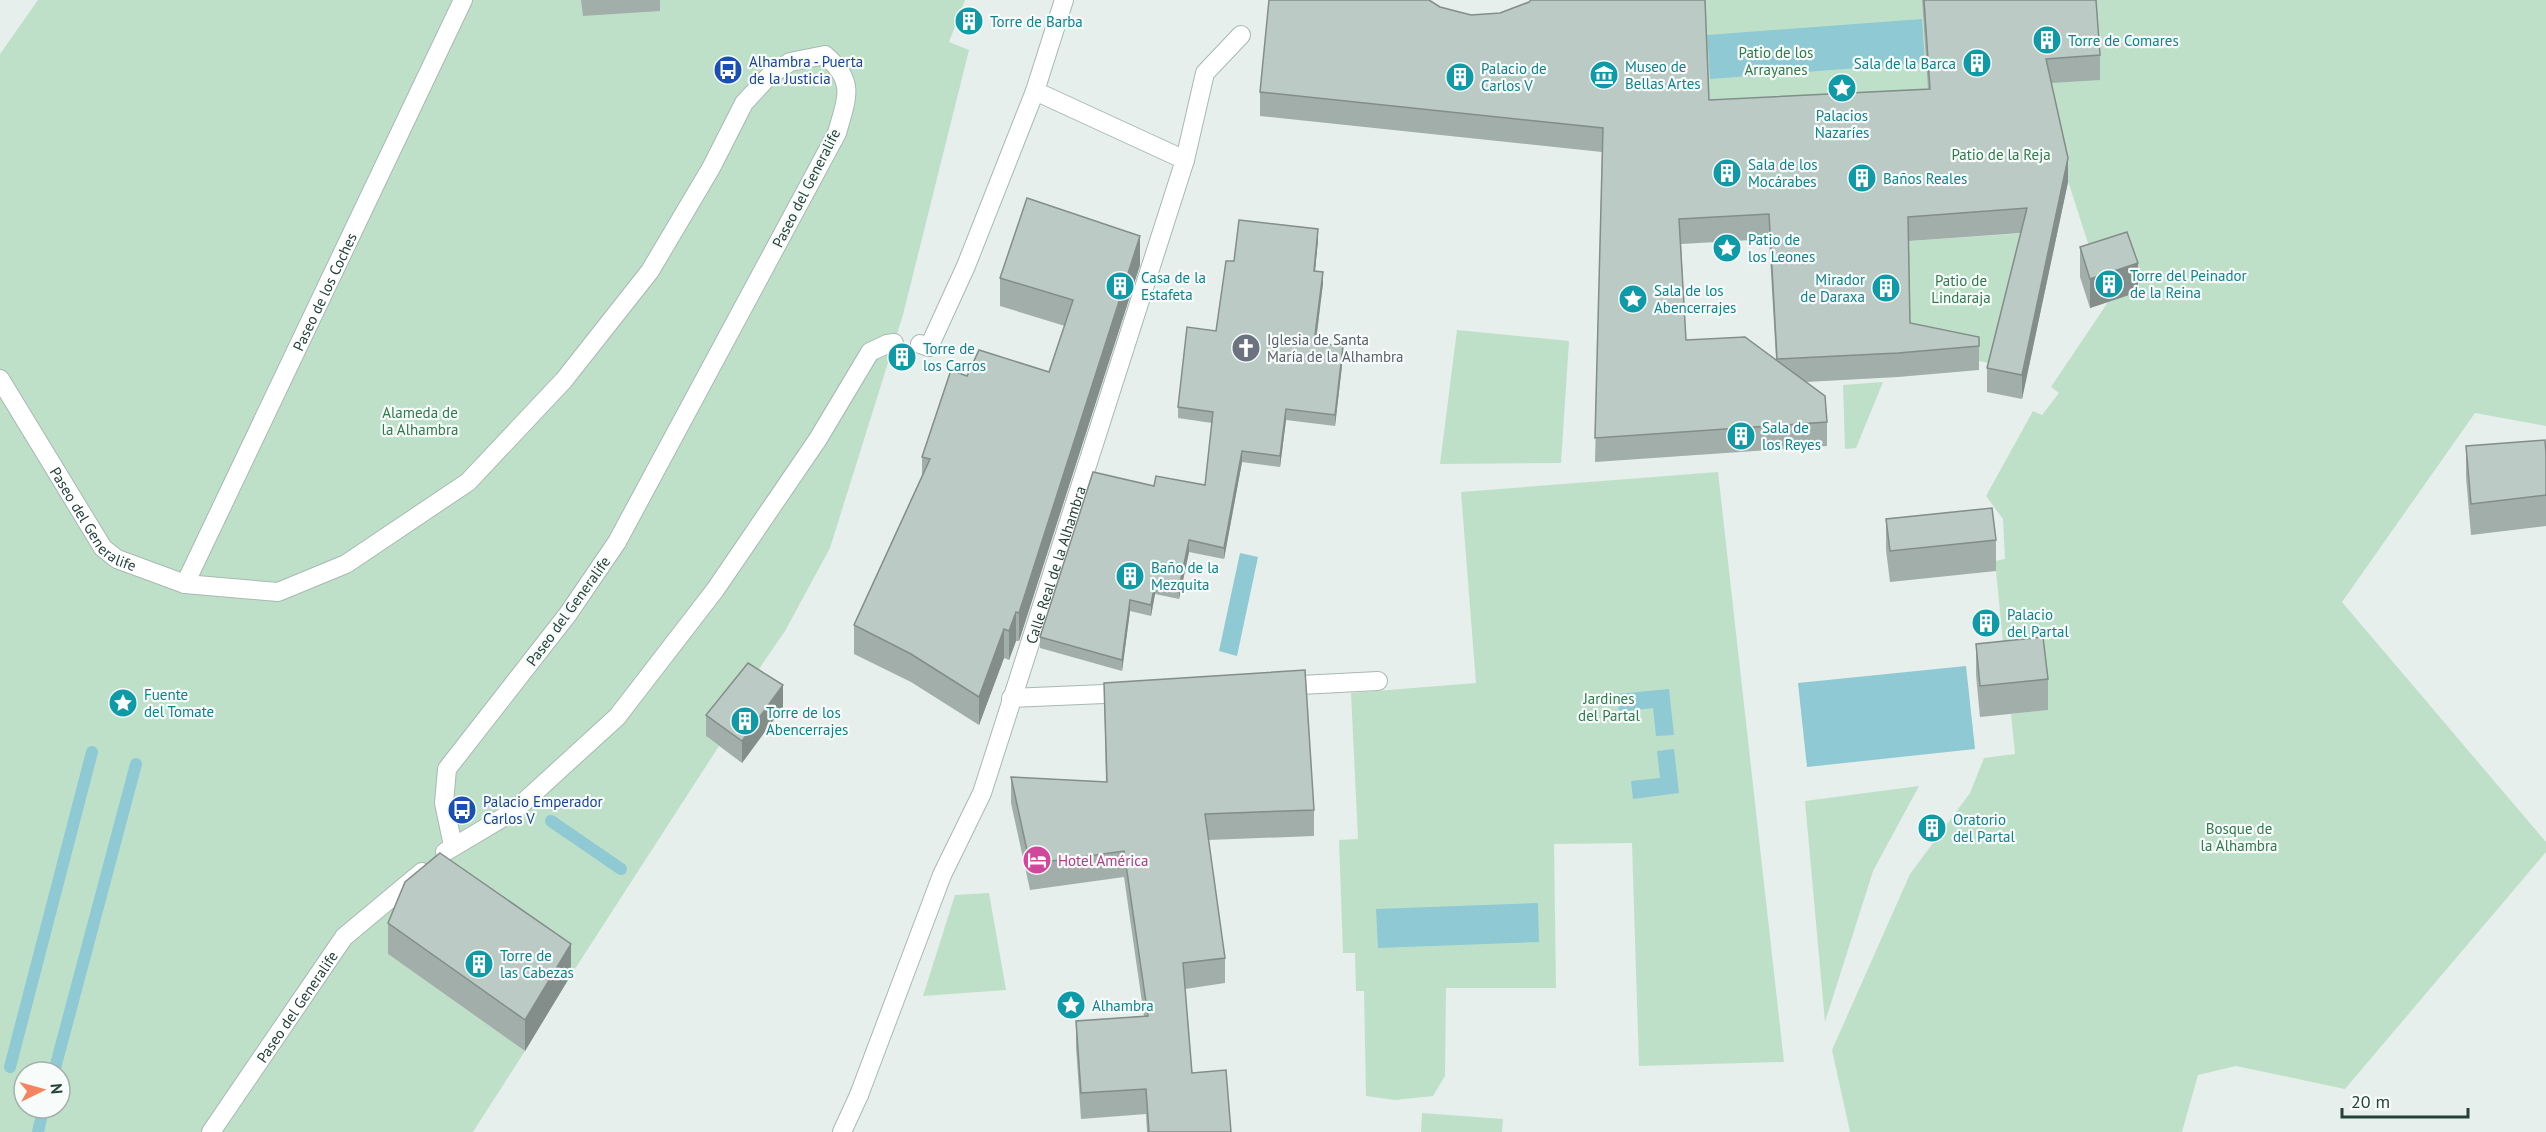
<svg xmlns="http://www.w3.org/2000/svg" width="2546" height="1132" font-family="'PT Sans',sans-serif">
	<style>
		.green { fill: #bfe0c8; fill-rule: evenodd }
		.water { fill: #8ec9d4 }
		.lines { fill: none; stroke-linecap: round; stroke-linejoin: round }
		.stream { stroke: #8ec9d4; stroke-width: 12 }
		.lane-casing { stroke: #a8b8b2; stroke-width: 20 }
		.street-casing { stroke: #a8b8b2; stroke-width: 20 }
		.lane { stroke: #fff; stroke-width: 18 }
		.street { stroke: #fff; stroke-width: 18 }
		.wall { fill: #a1aea9; fill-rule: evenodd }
		.shaded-wall { fill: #838d89 }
		.building { fill: #bbcac4; stroke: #838d89; stroke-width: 1.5 }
		.labels { text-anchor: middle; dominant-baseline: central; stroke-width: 4.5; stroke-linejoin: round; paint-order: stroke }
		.culture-label { font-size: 15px; fill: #0d838f; stroke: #f7fbf9; text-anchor: start }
		.park-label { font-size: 15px; fill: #2d7a4b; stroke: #f7fbf9 }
		.transit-label { font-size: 15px; fill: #164399; stroke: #f7fbf9; text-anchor: start }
		.street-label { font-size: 15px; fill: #24423a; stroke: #f7fbf9 }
		.worship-label { font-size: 15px; fill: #5b616d; stroke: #f7fbf9; text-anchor: start }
		.hotel-label { font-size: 15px; fill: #b23c85; stroke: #f7fbf9; text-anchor: start }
	</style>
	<rect width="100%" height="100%" fill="#e6efeb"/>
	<g class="green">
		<path d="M38 0H965L949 42 969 50 903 315 830 548 785 631 748 685 707 737 719 746 571 975 441 884 388 954 525 1051 473 1132H0V54ZM24 1072H60V1108H24Z"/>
		<polygon points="1704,0 1922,0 1930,113 1709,124"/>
		<polygon points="2094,0 2546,0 2546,426 2475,413 2342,602 2546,842 2546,852 2345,1089 2236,1066 2198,1075 2182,1132 1850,1132 1832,1050 1910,874 1970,793 1984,758 2015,754 2011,714 2047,710 2006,672 1995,561 2005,559 2003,519 1986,496 2033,411 2042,415 2059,393 2051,387 2108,302 2138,292 2097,271 2067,178 2046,83"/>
		<polygon points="2027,233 1994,364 1896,344 1893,242"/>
		<polygon points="1457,330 1569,341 1561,463 1440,464"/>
		<polygon points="1883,382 1856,448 1845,449 1843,385"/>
		<polygon points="1718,472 1784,1062 1639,1066 1632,843 1554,844 1556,988 1446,988 1445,1076 1433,1096 1395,1100 1366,1096 1364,991 1356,991 1355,953 1343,953 1339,840 1358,839 1351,693 1476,683 1461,492"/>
		<polygon points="1919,786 1873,871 1825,1022 1805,801"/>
		<polygon points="989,893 1006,990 923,996 955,895"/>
		<polygon points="1422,1113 1503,1119 1502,1132 1421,1132"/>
	</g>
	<g class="water">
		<polygon points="1922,19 1925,63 1710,79 1707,35"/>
		<polygon points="1240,553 1258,557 1237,656 1219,651"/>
		<polygon points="1966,666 1975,749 1807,767 1798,683"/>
		<polygon points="1669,689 1674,735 1656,736 1653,708 1619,712 1617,694"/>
		<polygon points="1674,749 1679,793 1633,799 1631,781 1660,778 1657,751"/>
		<polygon points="1538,903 1539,942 1378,948 1376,909"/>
	</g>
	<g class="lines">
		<g class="stream">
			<polyline points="551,821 621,869"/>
			<polyline points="10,1067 92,752"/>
			<polyline points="54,1072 136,764"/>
			<polyline points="38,1132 41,1119"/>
		</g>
		<g class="lane-casing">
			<g id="lane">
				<polyline points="1064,0 1035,91 1185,160"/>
				<polyline points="920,344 929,347 966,266 1035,91"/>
				<path id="s1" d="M0 379 103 548 117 559 185 584 278 592 346 564 468 482 564 380 650 271 711 168 744 103 769 76 790 62 825 55C856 82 847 97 837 133L617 542 568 614 447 769 444 803 453 846"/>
				<path id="s2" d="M185 584 463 0"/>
				<polyline points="445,852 514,811 617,717 715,590 818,439 870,352 887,344 894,343"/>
				<path id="s3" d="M211 1132 344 937 422 872"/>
				<polyline points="842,1132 859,1095"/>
			</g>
		</g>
		<g class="street-casing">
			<g id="street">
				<polyline points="1281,686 1378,681"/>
				<polyline points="1011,698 1128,693"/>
				<path id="s4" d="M859 1095 942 875 982 793 1185 160 1205 73 1241 35"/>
			</g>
		</g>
		<use href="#lane" class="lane"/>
		<use href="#street" class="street"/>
	</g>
	<g class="wall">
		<polygon points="581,0 660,0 660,11 583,16"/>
		<path d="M1922 0H2096L2100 55V80L2051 83 2068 182 2022 399 1987 392V368L2021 233 1909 241 1910 323 1979 337V370L1898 377 1806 382 1827 422V446L1595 462 1602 152 1260 116V92L1440 7 1709 100 1928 89ZM1769 239 1776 359 1686 340 1681 244Z"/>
		<polygon points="1318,240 1315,271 1323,283 1316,343 1343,357 1335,426 1286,420 1280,467 1242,462 1224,559 1189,552 1179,599 1155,594 1151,616 1130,611 1122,671 1040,648 1040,637 1154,486 1205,485 1212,423 1178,418 1178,407 1216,331 1234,261"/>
		<polygon points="2080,247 2138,292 2090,308 2080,277"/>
		<polygon points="1140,265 1019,641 1016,641 1009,660 1004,658 979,725 911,682 854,654 854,625 922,476 922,457 967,376 1049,372 1065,326 1000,306 1000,278"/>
		<polygon points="2466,446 2546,454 2546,526 2471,535 2466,477"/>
		<polygon points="1886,519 1996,540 1996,571 1890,582 1886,550"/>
		<polygon points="1976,644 2048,679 2048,710 1980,717 1976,675"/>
		<polygon points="1104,683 1314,810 1314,836 1208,840 1225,958 1225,983 1185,989 1192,1073 1231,1132 1147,1132 1146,1114 1081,1119 1076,1047 1076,1021 1144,1016 1124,877 1030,890 1011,803 1011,777 1106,782"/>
		<polygon points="783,707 742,763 706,736 706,715"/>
		<polygon points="388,923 571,975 525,1051 388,954"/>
	</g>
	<g class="shaded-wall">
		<polygon points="2068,158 2068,182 2022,399 2022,375"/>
		<polygon points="1318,229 1318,240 1314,282 1314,271"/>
		<polygon points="1140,236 1140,265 1019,641 1019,613"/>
		<polygon points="2138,263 2138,292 2090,308 2090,279"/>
		<polygon points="1323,272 1323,283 1314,354 1314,343"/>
		<polygon points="1343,346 1343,357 1335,426 1335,415"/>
		<polygon points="1286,409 1286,420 1280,467 1280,456"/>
		<polygon points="1242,451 1242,462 1224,559 1224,548"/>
		<polygon points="1189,540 1189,552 1179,599 1179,588"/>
		<polygon points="1155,583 1155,594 1151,616 1151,605"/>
		<polygon points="1130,600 1130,611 1122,671 1122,660"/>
		<polygon points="1016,612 1016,641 1009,660 1009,631"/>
		<polygon points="1004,629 1004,658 979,725 979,697"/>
		<polygon points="783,685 783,707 742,763 742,741"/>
		<polygon points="571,944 571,975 525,1051 525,1020"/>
	</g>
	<g class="building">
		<polygon points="1269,0 1429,0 1440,7 1471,15 1500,13 1529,2 1531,0 1705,0 1709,100 1930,89 1924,0 2096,0 2100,55 2046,59 2068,158 2022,375 1987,368 2027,208 1908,217 1910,323 1979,337 1979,346 1898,353 1777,359 1769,214 1679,219 1686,340 1745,337 1825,396 1827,422 1595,438 1603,128 1260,92"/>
		<polygon points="1027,198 1140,236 1019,613 1016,612 1009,631 1004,629 979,697 911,654 854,625 930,459 922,457 951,370 967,376 979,350 1049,372 1073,300 1000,278"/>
		<polygon points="1239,220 1318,229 1314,271 1323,272 1314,343 1343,346 1335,415 1286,409 1280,456 1242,451 1224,548 1189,540 1179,588 1155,583 1151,605 1130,600 1122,660 1040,637 1093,472 1154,486 1156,476 1205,485 1213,412 1178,407 1187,327 1216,331 1226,261 1234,261"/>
		<polygon points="2127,232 2138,263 2090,279 2080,247"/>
		<polygon points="2545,440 2546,454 2546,495 2471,504 2466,446"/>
		<polygon points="1992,508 1996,540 1890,551 1886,519"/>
		<polygon points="2043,637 2048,679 1980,686 1976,644"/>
		<polygon points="748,663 783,685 742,741 706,715"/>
		<polygon points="1305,670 1314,810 1205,814 1225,958 1183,963 1192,1073 1226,1070 1231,1132 1149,1132 1146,1089 1081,1093 1076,1021 1148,1016 1124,851 1030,864 1011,777 1107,782 1104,683"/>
		<polygon points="440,853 571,944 525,1020 388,923 405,882"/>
	</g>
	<defs>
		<g id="building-disc" transform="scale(1.5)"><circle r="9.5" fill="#0f9aa8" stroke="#f7fbf9"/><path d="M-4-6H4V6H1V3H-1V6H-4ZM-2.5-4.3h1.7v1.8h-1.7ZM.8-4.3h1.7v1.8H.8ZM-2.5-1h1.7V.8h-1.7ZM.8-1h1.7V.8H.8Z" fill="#fff"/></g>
		<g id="bus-disc" transform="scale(1.5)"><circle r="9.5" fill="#1a4fb4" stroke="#f7fbf9"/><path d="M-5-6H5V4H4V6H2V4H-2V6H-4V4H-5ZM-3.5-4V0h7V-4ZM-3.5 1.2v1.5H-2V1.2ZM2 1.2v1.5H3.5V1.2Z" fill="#fff"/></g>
		<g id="museum-disc" transform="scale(1.5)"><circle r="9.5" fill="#0f9aa8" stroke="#f7fbf9"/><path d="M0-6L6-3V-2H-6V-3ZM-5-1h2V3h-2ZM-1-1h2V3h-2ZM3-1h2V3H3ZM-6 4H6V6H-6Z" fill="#fff"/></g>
		<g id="sight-disc" transform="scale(1.5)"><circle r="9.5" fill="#0f9aa8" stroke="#f7fbf9"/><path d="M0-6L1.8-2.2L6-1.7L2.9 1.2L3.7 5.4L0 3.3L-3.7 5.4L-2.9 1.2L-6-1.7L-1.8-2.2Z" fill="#fff"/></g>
		<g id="church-disc" transform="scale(1.5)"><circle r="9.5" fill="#6b7280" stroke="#f7fbf9"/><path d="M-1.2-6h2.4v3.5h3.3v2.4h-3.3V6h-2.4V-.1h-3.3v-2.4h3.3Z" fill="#fff"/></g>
		<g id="hotel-disc" transform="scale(1.5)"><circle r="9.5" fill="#d1479c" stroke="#f7fbf9"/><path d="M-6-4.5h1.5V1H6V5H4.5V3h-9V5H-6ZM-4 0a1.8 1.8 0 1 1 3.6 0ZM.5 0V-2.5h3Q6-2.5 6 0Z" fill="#fff"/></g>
	</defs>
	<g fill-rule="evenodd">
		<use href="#building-disc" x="969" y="21"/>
		<use href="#building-disc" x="2047" y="40"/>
		<use href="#building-disc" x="1977" y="63"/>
		<use href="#bus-disc" x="728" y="70"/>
		<use href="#museum-disc" x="1604" y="75"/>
		<use href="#building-disc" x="1460" y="77"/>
		<use href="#sight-disc" x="1842" y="88"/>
		<use href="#building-disc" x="1727" y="173"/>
		<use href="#building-disc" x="1862" y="178"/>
		<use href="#sight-disc" x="1727" y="248"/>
		<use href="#building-disc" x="2109" y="284"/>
		<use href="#building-disc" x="1120" y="286"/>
		<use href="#building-disc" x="1886" y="288"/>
		<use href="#sight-disc" x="1633" y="299"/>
		<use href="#church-disc" x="1246" y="348"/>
		<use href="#building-disc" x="902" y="357"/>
		<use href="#building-disc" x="1741" y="436"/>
		<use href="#building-disc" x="1130" y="576"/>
		<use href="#building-disc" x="1986" y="623"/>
		<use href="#sight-disc" x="123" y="703"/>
		<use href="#building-disc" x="745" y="721"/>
		<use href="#bus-disc" x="462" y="810"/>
		<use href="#building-disc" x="1932" y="828"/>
		<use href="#hotel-disc" x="1037" y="860"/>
		<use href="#building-disc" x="479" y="964"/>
		<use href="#sight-disc" x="1071" y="1005"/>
	</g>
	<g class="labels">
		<g class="culture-label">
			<text x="990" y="21">Torre de Barba</text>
			<text x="2068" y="40">Torre de Comares</text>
			<text x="1956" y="63" text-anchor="end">Sala de la Barca</text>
			<text x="1625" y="66">Museo de<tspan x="1625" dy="17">Bellas Artes</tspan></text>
			<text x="1481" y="68">Palacio de<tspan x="1481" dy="17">Carlos V</tspan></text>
			<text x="1842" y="115" text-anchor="middle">Palacios<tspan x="1842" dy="17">Nazaríes</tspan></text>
			<text x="1748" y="164">Sala de los<tspan x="1748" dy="17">Mocárabes</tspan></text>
			<text x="1883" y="178">Baños Reales</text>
			<text x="1748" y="239">Patio de<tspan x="1748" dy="17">los Leones</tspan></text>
			<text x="2130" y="275">Torre del Peinador<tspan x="2130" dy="17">de la Reina</tspan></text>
			<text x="1141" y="277">Casa de la<tspan x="1141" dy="17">Estafeta</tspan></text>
			<text x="1865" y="279" text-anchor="end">Mirador<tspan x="1865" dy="17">de Daraxa</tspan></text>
			<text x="1654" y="290">Sala de los<tspan x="1654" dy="17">Abencerrajes</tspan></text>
			<text x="923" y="348">Torre de<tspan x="923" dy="17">los Carros</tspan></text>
			<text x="1762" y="427">Sala de<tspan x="1762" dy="17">los Reyes</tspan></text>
			<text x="1151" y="567">Baño de la<tspan x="1151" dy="17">Mezquita</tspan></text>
			<text x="2007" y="614">Palacio<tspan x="2007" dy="17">del Partal</tspan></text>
			<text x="144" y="694">Fuente<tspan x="144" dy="17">del Tomate</tspan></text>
			<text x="766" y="712">Torre de los<tspan x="766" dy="17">Abencerrajes</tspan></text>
			<text x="1953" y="819">Oratorio<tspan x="1953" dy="17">del Partal</tspan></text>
			<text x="500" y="955">Torre de<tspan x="500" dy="17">las Cabezas</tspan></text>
			<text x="1092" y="1005">Alhambra</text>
		</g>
		<g class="park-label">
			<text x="1776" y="52">Patio de los<tspan x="1776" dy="17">Arrayanes</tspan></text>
			<text x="2001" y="154">Patio de la Reja</text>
			<text x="1961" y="280">Patio de<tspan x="1961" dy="17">Lindaraja</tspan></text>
			<text x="420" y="412">Alameda de<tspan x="420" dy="17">la Alhambra</tspan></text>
			<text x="1609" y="698">Jardines<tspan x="1609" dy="17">del Partal</tspan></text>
			<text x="2239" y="828">Bosque de<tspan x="2239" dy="17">la Alhambra</tspan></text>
		</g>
		<g class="transit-label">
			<text x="749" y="61">Alhambra - Puerta<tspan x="749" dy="17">de la Justicia</tspan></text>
			<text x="483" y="801">Palacio Emperador<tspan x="483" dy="17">Carlos V</tspan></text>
		</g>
		<g class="street-label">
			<text transform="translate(806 188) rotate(-63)">Paseo del Generalife</text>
			<text stroke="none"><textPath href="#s2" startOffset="324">Paseo de los Coches</textPath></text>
			<text stroke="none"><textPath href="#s1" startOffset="170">Paseo del Generalife</textPath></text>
			<text stroke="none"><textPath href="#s4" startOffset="566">Calle Real de la Alhambra</textPath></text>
			<text transform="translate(568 611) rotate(-54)">Paseo del Generalife</text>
			<text stroke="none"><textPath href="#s3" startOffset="152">Paseo del Generalife</textPath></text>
		</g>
		<g class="worship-label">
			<text x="1267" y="339">Iglesia de Santa<tspan x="1267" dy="17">María de la Alhambra</tspan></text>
		</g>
		<g class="hotel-label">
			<text x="1058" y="860">Hotel América</text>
		</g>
	</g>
	<g transform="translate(42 1090) rotate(85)"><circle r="28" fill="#f7fbf9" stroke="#a3b1ad" stroke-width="1.5"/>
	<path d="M0-4.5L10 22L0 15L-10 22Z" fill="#f4845f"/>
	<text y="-9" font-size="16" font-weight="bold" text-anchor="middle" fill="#24423a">N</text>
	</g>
	<path d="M2342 1108v9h126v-9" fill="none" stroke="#24423a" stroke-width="3"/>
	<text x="2351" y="1108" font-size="18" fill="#24423a" stroke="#f7fbf9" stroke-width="4.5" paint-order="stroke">20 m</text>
</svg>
